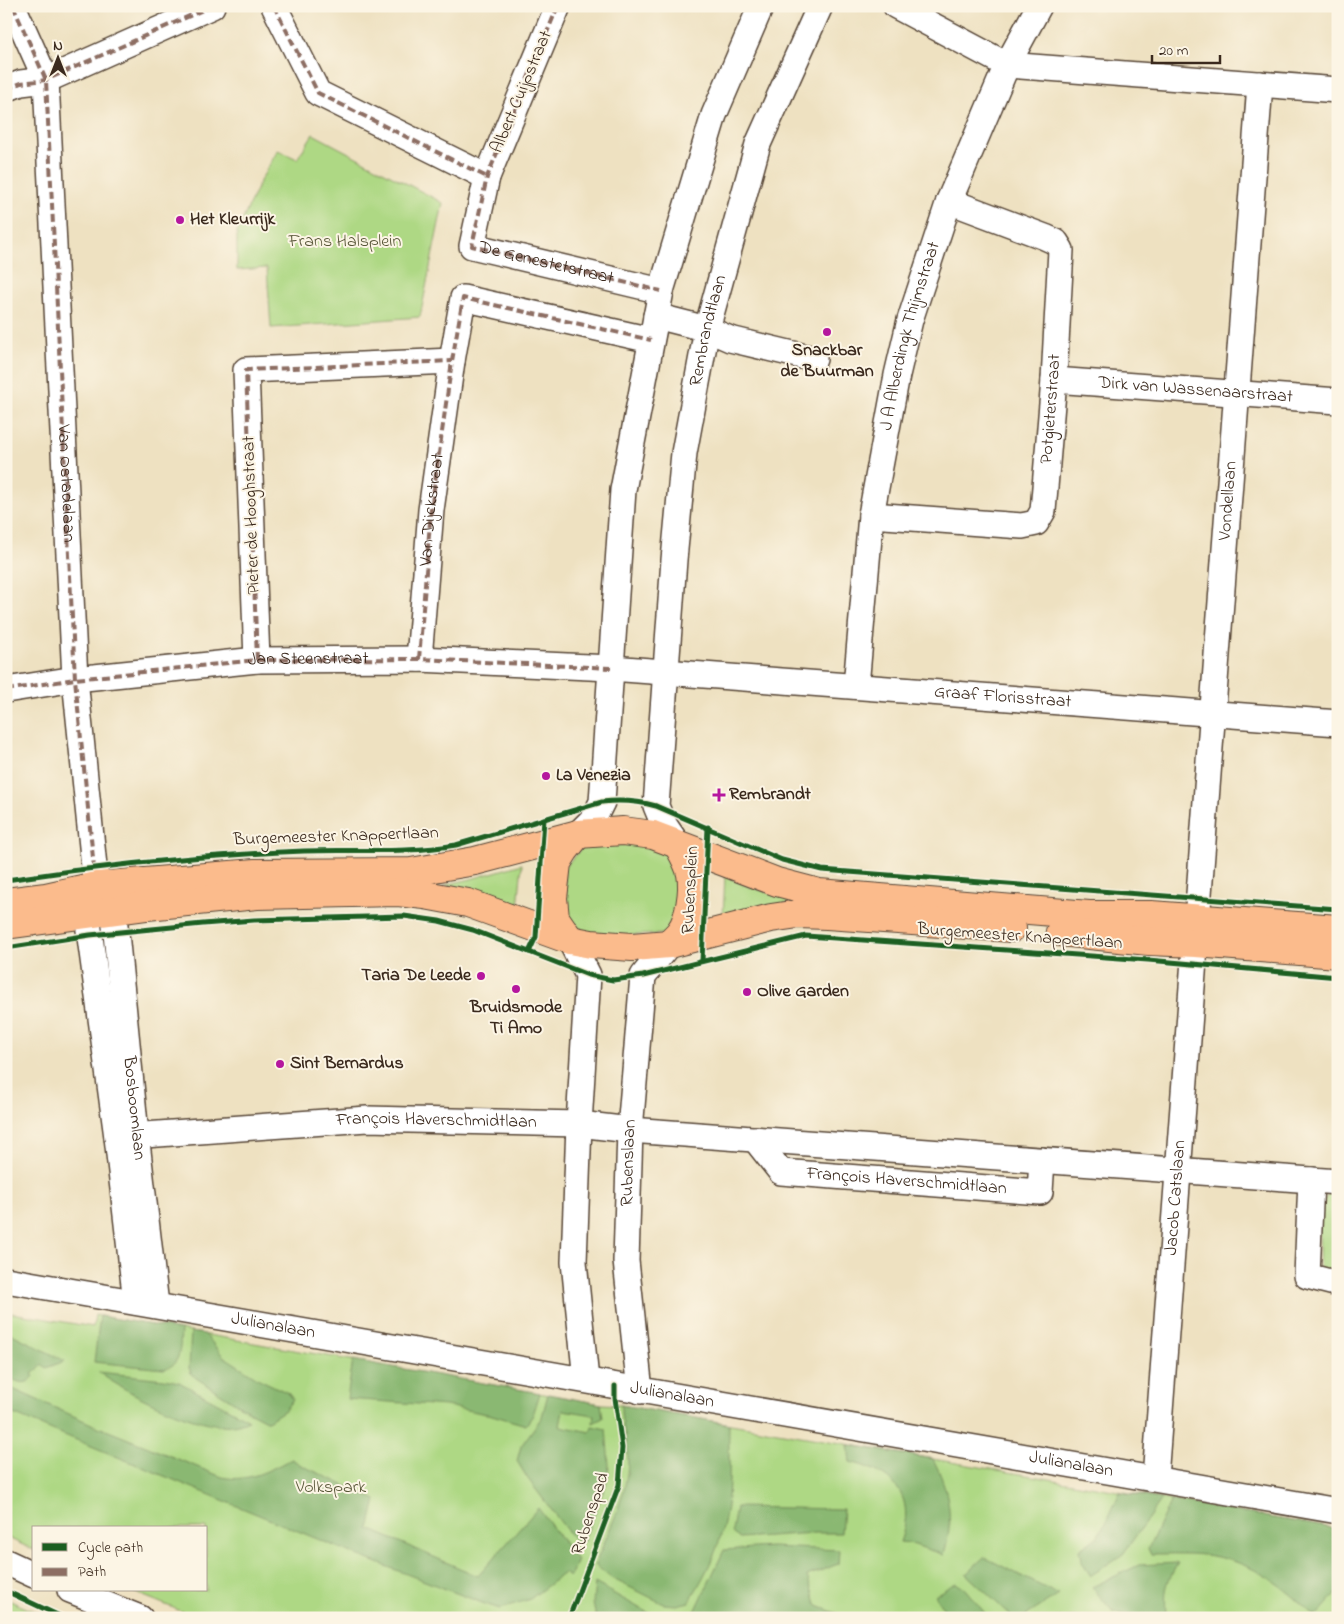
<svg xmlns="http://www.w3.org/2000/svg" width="1344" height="1624" font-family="'Indie Flower',sans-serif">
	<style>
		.green { fill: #aed884; stroke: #748151 }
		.forest { fill: #8ab872; stroke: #627148 }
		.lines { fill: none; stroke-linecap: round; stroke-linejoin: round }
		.minor-casing { stroke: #564536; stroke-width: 28 }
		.major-casing { stroke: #564536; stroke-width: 30 }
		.minor { stroke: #fff; stroke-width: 25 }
		.major { stroke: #fbbb8c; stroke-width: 28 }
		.quiet { stroke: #8d6e63; stroke-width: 4; stroke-dasharray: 8 4; stroke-linecap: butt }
		.cycleway-casing { stroke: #fcf5e5; stroke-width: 8 }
		.cycleway { stroke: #1b5e20; stroke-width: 5 }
		.poi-dot { fill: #b5179e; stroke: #fcf5e5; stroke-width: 2 }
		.labels { text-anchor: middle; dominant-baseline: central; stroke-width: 4; stroke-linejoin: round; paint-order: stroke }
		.street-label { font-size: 18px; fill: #3b2a1e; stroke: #fcf5e5 }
		.poi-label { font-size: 18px; font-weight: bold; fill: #3b2a1e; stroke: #fcf5e5; text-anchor: start }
		.park-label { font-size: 18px; fill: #585638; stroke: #fcf5e5 }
	</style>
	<rect width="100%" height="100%" fill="#fcf5e5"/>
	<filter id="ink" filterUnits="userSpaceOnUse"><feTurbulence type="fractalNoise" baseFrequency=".02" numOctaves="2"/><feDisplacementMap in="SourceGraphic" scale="10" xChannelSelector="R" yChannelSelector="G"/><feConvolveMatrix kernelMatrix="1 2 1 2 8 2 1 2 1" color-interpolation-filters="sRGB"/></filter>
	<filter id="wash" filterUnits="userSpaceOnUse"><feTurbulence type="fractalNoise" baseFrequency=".0096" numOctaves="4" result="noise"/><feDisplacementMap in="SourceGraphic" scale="20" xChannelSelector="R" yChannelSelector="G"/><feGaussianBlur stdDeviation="1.12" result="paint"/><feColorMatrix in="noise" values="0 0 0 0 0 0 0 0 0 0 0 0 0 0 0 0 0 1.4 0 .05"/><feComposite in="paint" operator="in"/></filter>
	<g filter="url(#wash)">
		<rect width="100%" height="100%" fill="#eee1c1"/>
		<g class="green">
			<polygon points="313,134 443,203 420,317 271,328 267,268 237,270 237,233 259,183 278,150 297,159"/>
			<polygon points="585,844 654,845 678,861 682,909 667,934 594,936 568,922 564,868"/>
			<polygon points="522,864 518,907 444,885 471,879"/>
			<polygon points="725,876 750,887 796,901 723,917"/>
			<polygon points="1328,1194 1338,1195 1338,1276 1319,1270 1320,1199 1324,1200"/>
			<polygon points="6,1312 93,1327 95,1315 100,1316 601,1404 621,1405 1338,1529 1338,1618 198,1618 129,1590 206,1590 206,1528 34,1528 34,1550 6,1537"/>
			<polygon points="6,1599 49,1618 6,1618"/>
		</g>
		<g class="forest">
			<path d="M100 1316 181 1330C180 1345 182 1365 164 1369L94 1362Z"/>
			<path d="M6 1331 65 1361 46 1368 43 1365 32 1374 34 1376C25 1388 17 1381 6 1376Z"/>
			<polygon points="191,1332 205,1334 223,1356 259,1379 288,1393 293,1399 285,1410 268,1421 243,1408 196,1378 191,1373 189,1368"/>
			<polygon points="353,1360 540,1393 533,1415 526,1425 492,1415 446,1406 347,1399"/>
			<path d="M98 1372 164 1379 179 1382 249 1420C244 1422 239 1424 234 1425 199 1429 126 1393 98 1372Z"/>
			<path d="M6 1386 96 1426 222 1477C248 1483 269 1470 292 1459L301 1465 376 1500 369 1529 478 1576 538 1508 577 1560 570 1577 564 1573 530 1599 500 1609 485 1604 349 1552 6 1411Z"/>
			<polygon points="548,1394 601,1404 603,1418 593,1423 594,1415 563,1410 560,1426 590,1432 592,1426 606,1429 609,1466 606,1484 584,1541 575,1541 528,1479 517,1461 521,1446 542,1417"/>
			<path d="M621 1405 729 1424C728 1444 730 1463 729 1482 727 1533 714 1560 689 1602L677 1605 664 1604 611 1578 595 1565C608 1531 628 1496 628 1459 628 1441 620 1422 621 1405Z"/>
			<path d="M848 1445 933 1459C950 1492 954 1519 944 1555L909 1543 900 1542C917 1496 894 1473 850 1462Z"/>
			<polygon points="1120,1492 1162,1499 1123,1554 1090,1576 1081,1560 1079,1550 1097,1537 1107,1521"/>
			<path d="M1171 1500 1338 1529V1592L1318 1614 1313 1615C1286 1587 1252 1562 1212 1556 1192 1553 1171 1554 1151 1554L1148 1549Z"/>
			<polygon points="736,1507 843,1509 841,1533 814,1533 739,1538 733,1534 732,1531"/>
			<polygon points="771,1547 839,1550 838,1564 807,1576 817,1606 849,1618 692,1618 724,1550"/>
			<polygon points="984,1557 1059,1595 1022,1618 1013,1618 966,1574"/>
			<path d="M1178 1563C1164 1587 1165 1590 1166 1618H1144L1113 1612 1092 1587 1139 1565Z"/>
			<polygon points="595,1583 657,1618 596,1618 593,1603"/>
			<polygon points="956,1583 965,1589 989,1618 949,1618 935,1595"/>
		</g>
	</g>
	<g filter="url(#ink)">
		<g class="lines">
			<g class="minor-casing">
				<g id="minor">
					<polyline points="13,6 46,80 75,679 96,886 87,915 117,1137 136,1302"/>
					<polyline points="274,6 318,93 487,177"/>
					<polyline points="558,6 487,177 472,246 661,291"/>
					<polyline points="896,6 1007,65 1338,90"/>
					<polyline points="6,89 21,83 46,80 212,6"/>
					<polyline points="656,316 707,329 730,339 814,359"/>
					<path id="s1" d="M1054 380 1338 401"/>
					<path id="s2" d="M871 515 1022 526 1036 523 1043 511 1054 380 1061 250 1056 242 1045 237 949 201"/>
					<polyline points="419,659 431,510 452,361 463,298 651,340"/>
					<polyline points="257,660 246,370 452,361"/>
					<path id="s3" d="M856 686 871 515 897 375 910 320 949 201 1007 65 1039 6"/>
					<path id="s4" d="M6 690 75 679 257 660 419 659 611 668 1338 723"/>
					<polyline points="578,834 594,818 602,802 623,490 661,291 714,115 761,6"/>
					<path id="s5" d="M678 845 663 823 656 806 674 560 684 453 707 329 758 144 820 6"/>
					<path id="s6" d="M101 893 113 911 116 933 136 1134 156 1305"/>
					<polyline points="570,940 588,975 579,1124 574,1262 586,1380"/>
					<path id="s7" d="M117 1137 367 1119 579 1124 630 1130 1338 1182"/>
					<path id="s8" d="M755 1139 781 1172 1040 1192 1042 1160"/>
					<polyline points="1311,1180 1307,1276 1338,1284"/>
					<path id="s9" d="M6 1280 1338 1511"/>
					<path id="s10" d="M640 1391 626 1261 630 1130 643 976 669 944"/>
					<path id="s11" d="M1155 1478 1260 84"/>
					<polyline points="6,1562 34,1575"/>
					<polyline points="70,1590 140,1618"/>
				</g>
			</g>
			<g class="major-casing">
				<g id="major">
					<polyline points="6,902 46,897 96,886 255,873 411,872 475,861 578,834 623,831 653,835 777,882 819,893 1089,915 1151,915 1338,929"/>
					<polyline points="6,925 147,906 257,895 398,892 425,895 468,903 570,940 591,944 632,947 669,944 771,918 798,914 827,915 1012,928"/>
					<polyline points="1060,932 1149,941 1196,943 1338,954"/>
					<polyline points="570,940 555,918 553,898 557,863 565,850 578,834"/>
					<path d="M669 944C672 940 677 936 680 932 690 919 694 890 691 874 689 864 683 854 678 845"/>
				</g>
			</g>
			<use href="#minor" class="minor"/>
			<use href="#major" class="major"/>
			<g class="quiet">
				<path id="s12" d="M13 6 46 80 75 679 94 868"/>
				<polyline points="274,6 318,93 487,177"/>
				<path id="s13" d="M558 6 487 177 472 246 661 291"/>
				<polyline points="6,89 21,83 46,80 212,6"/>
				<path id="s14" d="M419 659 431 510 452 361 463 298 651 340"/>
				<polyline points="257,660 246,370 452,361"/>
				<polyline points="6,690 75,679 257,660 419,659 611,668"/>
			</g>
			<g class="cycleway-casing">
				<g id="cycleway">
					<path d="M6 880C105 865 205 855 304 851 355 849 406 854 456 845L602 802C621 800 638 801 656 806L782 860 822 870 1338 909"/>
					<polyline points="6,948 90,935 203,924 254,920 404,916 439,921 473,930 588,975 613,980 643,976 806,936 1148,960 1338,977"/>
					<polyline points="529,952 536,937 544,819"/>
					<polyline points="702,961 708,827"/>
					<polyline points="6,1591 64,1618"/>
					<polyline points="569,1618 619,1485 622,1448 615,1398 615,1386"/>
				</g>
			</g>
			<use href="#cycleway" class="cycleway"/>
		</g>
	</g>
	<g class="poi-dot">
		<circle cx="180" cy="220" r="5"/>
		<circle cx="827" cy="332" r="5"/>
		<circle cx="546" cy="776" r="5"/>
		<path d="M716.5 787.5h5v5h5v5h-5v5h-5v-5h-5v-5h5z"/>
		<circle cx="481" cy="976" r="5"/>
		<circle cx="516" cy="989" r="5"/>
		<circle cx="747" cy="992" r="5"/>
		<circle cx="280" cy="1064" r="5"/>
	</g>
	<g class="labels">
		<g class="street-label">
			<text transform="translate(522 92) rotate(-67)">Albert Cuijpstraat</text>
			<text stroke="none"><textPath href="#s13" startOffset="332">De Genestetstraat</textPath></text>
			<text stroke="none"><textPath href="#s5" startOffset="524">Rembrandtlaan</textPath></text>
			<text stroke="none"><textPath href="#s3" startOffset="355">J A Alberdingk Thijmstraat</textPath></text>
			<text stroke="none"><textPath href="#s1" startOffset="142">Dirk van Wassenaarstraat</textPath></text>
			<text stroke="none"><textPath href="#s2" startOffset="282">Potgieterstraat</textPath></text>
			<text stroke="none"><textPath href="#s12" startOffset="485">Van Ostadelaan</textPath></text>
			<text stroke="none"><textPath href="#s11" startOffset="980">Vondellaan</textPath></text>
			<text stroke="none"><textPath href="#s14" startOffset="150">Van Dijckstraat</textPath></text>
			<text transform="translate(252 515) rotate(-92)">Pieter de Hooghstraat</text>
			<text stroke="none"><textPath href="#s4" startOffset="304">Jan Steenstraat</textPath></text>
			<text stroke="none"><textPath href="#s4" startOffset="1000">Graaf Florisstraat</textPath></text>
			<text transform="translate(336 837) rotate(-2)">Burgemeester Knappertlaan</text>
			<text transform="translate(691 890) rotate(-87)">Rubensplein</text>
			<text transform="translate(1020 937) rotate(4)">Burgemeester Knappertlaan</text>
			<text stroke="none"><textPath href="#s6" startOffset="220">Bosboomlaan</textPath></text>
			<text stroke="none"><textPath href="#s7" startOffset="320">François Haverschmidtlaan</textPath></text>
			<text stroke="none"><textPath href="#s10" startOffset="229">Rubenslaan</textPath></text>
			<text stroke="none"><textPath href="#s8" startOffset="168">François Haverschmidtlaan</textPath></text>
			<text stroke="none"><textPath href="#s11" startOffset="281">Jacob Catslaan</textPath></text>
			<text stroke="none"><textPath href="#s9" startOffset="271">Julianalaan</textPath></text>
			<text stroke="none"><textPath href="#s9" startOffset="676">Julianalaan</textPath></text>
			<text stroke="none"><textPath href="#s9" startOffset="1081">Julianalaan</textPath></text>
			<text transform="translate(591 1514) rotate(-72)">Rubenspad</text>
		</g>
		<g class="poi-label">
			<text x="190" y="220">Het Kleurrijk</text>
			<text x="827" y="351" text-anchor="middle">Snackbar<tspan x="827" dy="21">de Buurman</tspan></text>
			<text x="556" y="776">La Venezia</text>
			<text x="729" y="795">Rembrandt</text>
			<text x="471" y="976" text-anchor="end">Taria De Leede</text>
			<text x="757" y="992">Olive Garden</text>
			<text x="516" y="1008" text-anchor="middle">Bruidsmode<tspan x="516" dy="21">Ti Amo</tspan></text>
			<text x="290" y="1064">Sint Bernardus</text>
		</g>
		<g class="park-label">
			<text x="345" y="242">Frans Halsplein</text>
			<text x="331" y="1488">Volkspark</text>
		</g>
	</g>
	<rect width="1344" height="1624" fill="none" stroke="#fcf5e5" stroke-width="25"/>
	<rect x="32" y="1526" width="175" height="65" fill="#fcf5e5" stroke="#afa495"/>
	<rect x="42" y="1543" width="25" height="8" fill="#1b5e20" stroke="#afa495"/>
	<text x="78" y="1552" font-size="15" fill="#3b2a1e">Cycle path</text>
	<rect x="42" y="1568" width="25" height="8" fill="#8d6e63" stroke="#afa495"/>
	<text x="78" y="1576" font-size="15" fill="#3b2a1e">Path</text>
	<g transform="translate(58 58)" stroke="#fcf5e5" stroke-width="4" paint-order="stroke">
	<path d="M0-4L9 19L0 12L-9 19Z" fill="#3b2a1e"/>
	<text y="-8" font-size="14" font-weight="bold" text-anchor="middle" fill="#3b2a1e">N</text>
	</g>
	<path d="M1152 55v8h68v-8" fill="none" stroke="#3b2a1e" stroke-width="2.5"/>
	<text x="1159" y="55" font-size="15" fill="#3b2a1e" stroke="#fcf5e5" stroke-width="4" paint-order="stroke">20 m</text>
</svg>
